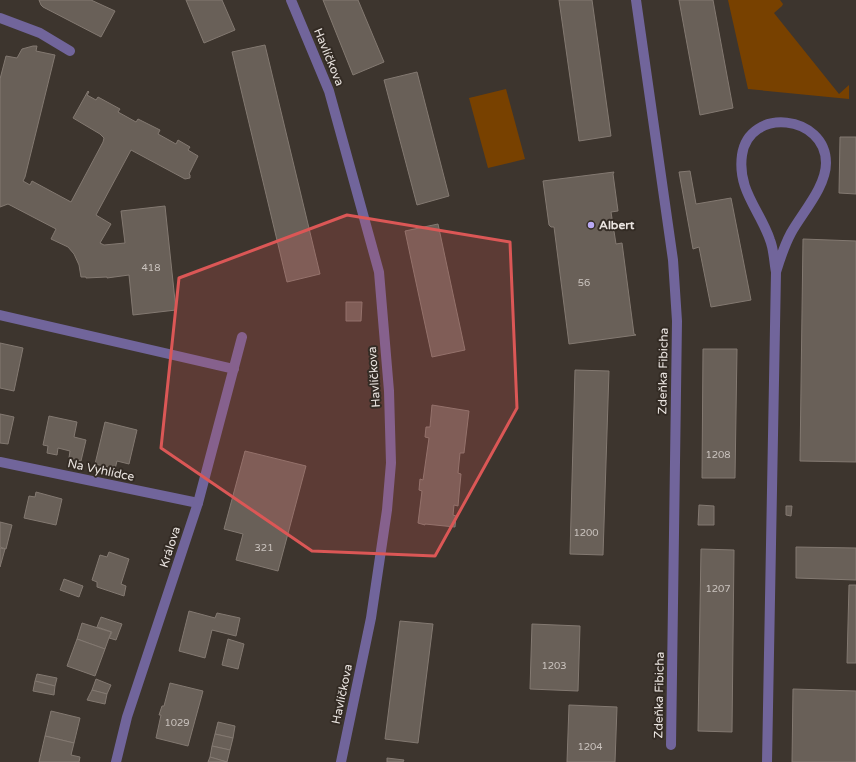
<svg xmlns="http://www.w3.org/2000/svg" width="856" height="762" font-family="'Varela Round',sans-serif">
	<style>
		.green { fill: #784100 }
		.building { fill: #696058; stroke: #837971 }
		.lines { fill: none; stroke-linecap: round; stroke-linejoin: round }
		.service { stroke: #71659b; stroke-width: 10 }
		.minor { stroke: #71659b; stroke-width: 10 }
		.marked { fill: #db5756; fill-opacity: 0.2; stroke: #db5756; stroke-width: 3; stroke-linejoin: round }
		.poi-dot { fill: #baaaf6; stroke: #332b24; stroke-width: 1.5 }
		.labels { text-anchor: middle; dominant-baseline: central; stroke-width: 4; stroke-linejoin: round; paint-order: stroke }
		.number-label { font-size: 10px; fill: #cac3be }
		.street-label { font-size: 12px; fill: #eae4e0; stroke: #332b24 }
		.poi-label { font-size: 12px; font-weight: bold; fill: #eae4e0; stroke: #332b24; text-anchor: start }
	</style>
	<rect width="100%" height="100%" fill="#3d352e"/>
	<g class="green">
		<polygon points="728,0 780,0 783,4 782,6 774,13 839,94 849,85 849,99 748,89"/>
		<polygon points="506,89 525,159 488,168 469,98"/>
	</g>
	<g class="building">
		<polygon points="39,0 91,0 115,11 101,37 43,7 41,5"/>
		<polygon points="186,0 222,0 235,30 204,43"/>
		<polygon points="323,0 358,0 384,62 353,75"/>
		<polygon points="559,0 592,0 611,136 579,141"/>
		<polygon points="679,0 713,0 733,108 700,115"/>
		<polygon points="265,45 320,274 287,282 232,52"/>
		<polygon points="33,46 37,46 36,51 55,55 25,177 23,181 30,185 32,181 71,202 103,142 104,138 100,134 73,118 88,91 89,92 87,95 96,100 98,97 120,109 118,112 136,122 138,119 160,130 158,134 176,144 178,140 190,147 188,150 198,156 189,174 190,175 190,178 185,179 131,150 96,215 111,224 100,243 104,245 125,243 121,211 165,206 176,310 133,315 129,275 107,278 107,277 86,278 86,277 81,277 79,265 74,254 68,247 51,239 56,229 8,204 0,207 0,79 6,56 17,58 22,49"/>
		<polygon points="417,72 449,196 417,205 384,80"/>
		<polygon points="840,137 856,137 856,194 839,193"/>
		<polygon points="690,171 696,204 731,198 751,300 711,307 699,247 693,249 679,172"/>
		<polygon points="614,172 613,174 618,211 611,212 616,244 622,243 634,334 636,335 569,344 554,227 551,227 549,225 543,181"/>
		<polygon points="438,224 465,350 432,357 405,231"/>
		<polygon points="803,239 856,241 856,462 800,461"/>
		<polygon points="346,302 362,302 361,321 346,321"/>
		<polygon points="0,343 23,348 14,391 0,388"/>
		<polygon points="703,349 737,349 735,478 702,478"/>
		<polygon points="575,370 609,371 603,555 570,554"/>
		<polygon points="432,405 469,411 464,453 460,453 458,473 461,474 458,506 454,505 453,515 456,516 455,527 425,524 425,525 418,523 422,491 419,490 420,479 423,480 429,438 425,437 426,427 430,427"/>
		<polygon points="0,414 14,417 8,444 0,443"/>
		<polygon points="49,416 77,422 74,437 86,440 81,461 69,458 70,451 58,448 57,455 47,453 48,446 43,445"/>
		<polygon points="105,422 137,430 129,464 117,461 115,469 95,464"/>
		<polygon points="245,451 306,466 278,571 236,560 243,534 224,529"/>
		<polygon points="36,492 62,499 56,525 24,518 29,496 35,497"/>
		<polygon points="699,505 714,506 714,525 698,525"/>
		<polygon points="786,506 792,506 791,516 786,515"/>
		<polygon points="0,522 12,525 6,549 0,547"/>
		<polygon points="796,547 856,548 856,580 796,578"/>
		<polygon points="0,548 5,549 0,567"/>
		<polygon points="701,549 734,550 732,732 698,731"/>
		<polygon points="109,552 129,559 121,584 126,586 124,596 97,587 97,582 92,580 100,555 107,557"/>
		<polygon points="64,579 83,586 79,597 60,590"/>
		<polygon points="849,585 856,585 856,663 847,663"/>
		<polygon points="189,611 215,618 217,613 240,618 236,636 212,630 205,658 179,651"/>
		<polygon points="101,617 122,624 116,640 109,638 112,632 97,627"/>
		<polygon points="400,621 433,624 418,743 385,739"/>
		<polygon points="82,623 111,632 105,649 77,639"/>
		<polygon points="532,624 580,626 578,691 530,689"/>
		<polygon points="77,639 105,649 95,676 67,666"/>
		<polygon points="228,639 244,644 238,669 222,665"/>
		<polygon points="37,674 57,678 55,686 35,681"/>
		<polygon points="96,679 111,685 107,694 92,690"/>
		<polygon points="35,681 55,686 54,695 33,691"/>
		<polygon points="170,683 203,691 188,746 156,738 161,715 159,715 162,706 164,706"/>
		<polygon points="793,689 856,691 856,762 792,762"/>
		<polygon points="92,690 107,694 105,704 87,700"/>
		<polygon points="569,705 617,707 615,762 567,762"/>
		<polygon points="51,711 80,718 74,743 45,736"/>
		<polygon points="218,722 235,726 233,738 215,734"/>
		<polygon points="215,734 233,738 230,750 212,746"/>
		<polygon points="45,736 74,743 71,755 80,757 79,762 39,762"/>
		<polygon points="212,746 230,750 227,762 210,757"/>
		<polygon points="210,757 227,762 208,762"/>
		<polygon points="387,758 404,760 403,762 387,762"/>
	</g>
	<g class="lines">
		<g class="service">
			<polyline points="0,18 40,33 70,51"/>
			<path d="M767 762 776 272C774 262 774 250 770 240 760 210 737 190 742 155 749 106 826 115 826 163 826 187 802 213 791 233 784 246 780 259 776 272"/>
		</g>
		<g class="minor">
			<polyline points="291,0 329,91 379,272 389,391 391,463 387,510 371,618 341,762"/>
			<polyline points="636,0 673,260 677,321 671,745"/>
			<polyline points="0,315 234,369"/>
			<polyline points="0,462 198,503"/>
			<polyline points="116,762 127,717 198,503 242,337"/>
		</g>
	</g>
	<path class="marked" d="M347 215 510 242 517 408 435 556 312 551 161 448 179 278Z"/>
	<circle class="poi-dot" cx="591" cy="225" r="4"/>
	<g class="labels">
		<g class="number-label">
			<text x="151" y="268">418</text>
			<text x="584" y="283">56</text>
			<text x="718" y="455">1208</text>
			<text x="586" y="533">1200</text>
			<text x="264" y="548">321</text>
			<text x="718" y="589">1207</text>
			<text x="554" y="666">1203</text>
			<text x="177" y="723">1029</text>
			<text x="590" y="747">1204</text>
		</g>
		<g class="street-label">
			<text transform="translate(329 57) rotate(68)">Havlíčkova</text>
			<text transform="translate(663 371) rotate(-89)">Zdeňka Fibicha</text>
			<text transform="translate(374 377) rotate(-94)">Havlíčkova</text>
			<text transform="translate(101 470) rotate(12)">Na Vyhlídce</text>
			<text transform="translate(170 547) rotate(-72)">Králova</text>
			<text transform="translate(342 694) rotate(-78)">Havlíčkova</text>
			<text transform="translate(659 695) rotate(-89)">Zdeňka Fibicha</text>
		</g>
		<g class="poi-label">
			<text x="599" y="225">Albert</text>
		</g>
	</g>
</svg>
